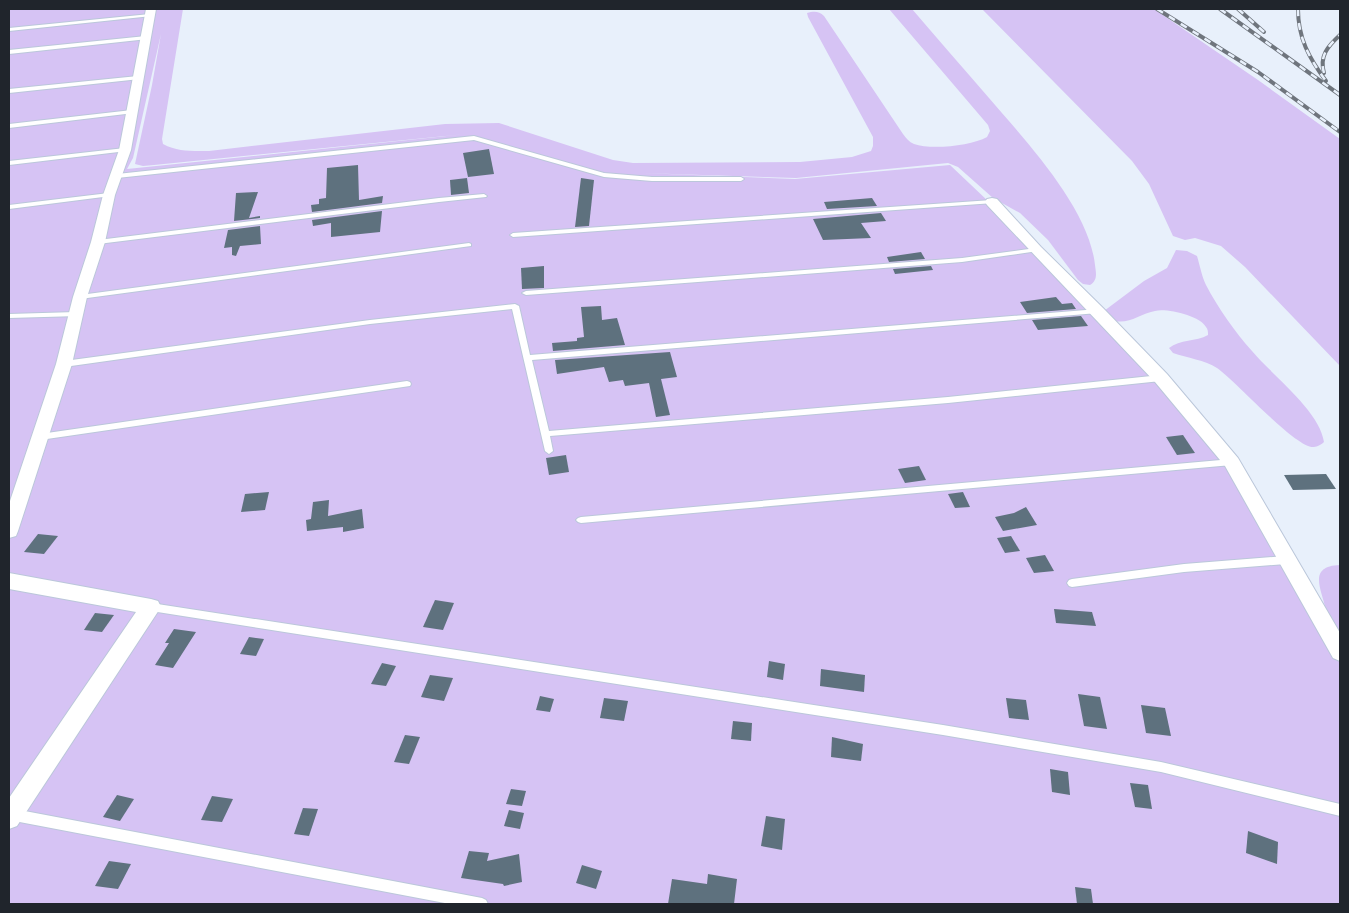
<svg xmlns="http://www.w3.org/2000/svg" width="1349" height="913" font-family="Helvetica,sans-serif">
	<style>
		.green { fill: #d6c3f4; fill-rule: evenodd }
		.building { fill: #5e717e }
		.lines { fill: none; stroke-linecap: round; stroke-linejoin: round }
		.service-casing { stroke: #bbc7da; stroke-width: 2 }
		.minor-casing { stroke: #bbc7da; stroke-width: 2 }
		.service { fill: #fff; fill-rule: evenodd }
		.minor { fill: #fff; fill-rule: evenodd }
		.rail-casing { stroke: #6f757d; stroke-width: 4 }
		.rail { stroke: #e8f0fb; stroke-width: 2.5; stroke-dasharray: 7; stroke-linecap: butt }
	</style>
	<rect width="100%" height="100%" fill="#e8f0fb"/>
	<g class="green">
		<path d="M9 9H165L162 29 165 9H183L162 139 163 144C178 152 192 151 209 151L445 124 499 123 613 160 633 163 800 162 852 157 871 151 873 146V137L808 17 807 13C814 11 819 11 824 16L903 134C906 138 909 142 914 144 931 150 971 146 987 137L990 131 988 125 889 9H912C937 38 963 68 989 98 1026 141 1089 208 1095 265 1096 273 1098 280 1090 285L1083 284 1078 280 1048 240 1020 213 993 198 958 167 948 163 796 178 641 173 795 179 950 165 1104 311 1144 281 1167 268 1176 250 1187 251 1197 256C1200 266 1202 277 1206 285 1218 308 1235 332 1252 351 1272 375 1320 411 1324 442 1322 444 1317 447 1314 447 1296 449 1236 381 1217 368 1205 360 1187 358 1173 353L1169 348C1180 339 1196 342 1208 335 1208 332 1208 329 1206 327 1200 316 1167 308 1155 311 1139 314 1131 324 1114 321 1200 403 1261 508 1325 607 1322 590 1307 566 1340 565V904H9ZM161 34 152 85 135 164 143 166 154 165 466 134 127 169 133 158Z"/>
		<polygon points="982,9 1154,9 1258,80 1340,139 1340,366 1245,267 1221,246 1195,238 1185,240 1173,236 1149,184 1132,161"/>
	</g>
	<g class="building">
		<polygon points="489,149 494,174 468,177 463,153"/>
		<polygon points="358,165 359,200 383,196 382,203 312,212 311,205 319,204 319,199 326,198 327,168"/>
		<polygon points="467,178 469,193 451,195 450,180"/>
		<polygon points="581,178 594,180 589,226 575,227"/>
		<polygon points="258,192 249,218 260,216 260,218 234,221 236,193"/>
		<polygon points="872,198 877,206 827,209 824,202"/>
		<polygon points="382,211 380,232 331,237 331,223 313,226 312,220"/>
		<polygon points="881,213 886,221 861,223 871,238 823,240 813,219"/>
		<polygon points="260,226 261,244 240,246 236,256 232,255 232,247 224,248 228,230"/>
		<polygon points="921,252 925,259 889,262 887,257"/>
		<polygon points="544,266 544,288 522,289 521,268"/>
		<polygon points="931,266 933,270 895,274 893,269"/>
		<polygon points="1056,297 1062,304 1072,303 1076,309 1027,313 1020,302"/>
		<polygon points="601,306 602,320 617,318 625,345 553,351 552,343 577,341 577,338 584,337 581,307"/>
		<polygon points="1081,316 1088,326 1038,330 1032,320"/>
		<polygon points="670,352 677,377 661,379 670,415 656,417 649,383 625,386 623,380 609,382 604,367 557,374 555,360"/>
		<polygon points="1183,435 1195,453 1177,455 1166,437"/>
		<polygon points="566,455 569,472 549,475 546,458"/>
		<polygon points="919,466 926,480 905,483 898,469"/>
		<polygon points="1326,474 1336,489 1293,490 1284,475"/>
		<polygon points="269,492 265,510 241,512 245,494"/>
		<polygon points="963,492 970,507 955,508 948,494"/>
		<polygon points="329,500 328,516 362,509 364,528 343,532 343,527 307,531 306,520 311,519 313,502"/>
		<polygon points="1026,507 1037,525 1003,531 995,517 1014,513"/>
		<polygon points="38,534 58,536 44,554 24,552"/>
		<polygon points="1011,536 1020,551 1005,553 997,538"/>
		<polygon points="1045,555 1054,571 1034,573 1026,558"/>
		<polygon points="435,600 454,603 443,630 423,627"/>
		<polygon points="1054,609 1092,612 1096,626 1056,623"/>
		<polygon points="95,613 114,615 102,632 84,630"/>
		<polygon points="174,629 196,632 173,668 155,665 169,643 165,643"/>
		<polygon points="249,637 264,639 256,656 240,654"/>
		<polygon points="769,661 785,664 783,680 767,677"/>
		<polygon points="382,663 396,666 386,686 371,684"/>
		<polygon points="821,669 865,675 864,692 820,686"/>
		<polygon points="430,675 453,678 444,701 421,697"/>
		<polygon points="1078,694 1100,697 1107,729 1084,726"/>
		<polygon points="540,696 554,699 550,712 536,710"/>
		<polygon points="604,698 628,701 624,721 600,718"/>
		<polygon points="1006,698 1026,700 1029,720 1009,718"/>
		<polygon points="1141,705 1165,708 1171,736 1146,733"/>
		<polygon points="733,721 752,723 751,741 731,739"/>
		<polygon points="405,735 420,737 409,764 394,762"/>
		<polygon points="832,737 863,744 861,761 831,757"/>
		<polygon points="1050,769 1068,772 1070,795 1052,792"/>
		<polygon points="1130,783 1148,785 1152,809 1135,807"/>
		<polygon points="511,789 526,791 522,806 506,804"/>
		<polygon points="117,795 134,799 120,821 103,817"/>
		<polygon points="212,796 233,799 222,822 201,820"/>
		<polygon points="303,808 318,809 309,836 294,834"/>
		<polygon points="509,810 524,813 520,829 504,826"/>
		<polygon points="766,816 785,819 782,850 761,846"/>
		<polygon points="1248,831 1278,842 1277,864 1246,853"/>
		<polygon points="469,851 489,853 487,861 519,854 522,882 504,886 503,884 461,878"/>
		<polygon points="109,861 131,864 118,889 95,886"/>
		<polygon points="582,865 602,871 596,889 576,883"/>
		<polygon points="708,874 737,879 734,904 668,904 672,879 707,884"/>
		<polygon points="1075,887 1091,889 1093,904 1077,904"/>
	</g>
	<g class="lines">
		<g class="service-casing">
			<g id="service">
				<polygon points="150,14 152,15 152,16 9,31 9,28"/>
				<polygon points="146,36 149,38 148,39 9,54 9,50"/>
				<polygon points="138,76 140,77 140,79 9,93 9,89"/>
				<polygon points="132,110 135,112 134,113 9,128 9,124"/>
				<polygon points="474,136 604,173 652,177 741,177 744,179 741,181 652,181 604,177 474,140 117,178 114,176 117,174"/>
				<polygon points="125,148 127,149 127,151 9,165 9,161"/>
				<polygon points="109,193 112,195 111,196 9,209 9,205"/>
				<polygon points="484,194 487,196 486,197 439,202 98,244 95,242 98,240 439,198"/>
				<polygon points="992,200 994,201 994,203 513,237 510,235 513,233"/>
				<polygon points="469,243 471,244 471,246 80,299 76,297 80,295"/>
				<polygon points="1036,248 1039,250 1038,251 962,262 526,295 522,293 526,291 962,258"/>
				<polygon points="515,304 519,306 530,355 1098,309 1102,311 1098,313 532,360 549,431 948,397 1161,375 1165,378 1161,381 948,403 550,436 553,451 549,454 545,451 512,309 370,324 64,367 60,364 64,361 370,320"/>
				<polygon points="76,312 79,312 80,314 79,316 9,318 9,314"/>
				<polygon points="407,381 410,382 411,384 410,386 40,440 36,437 40,434"/>
				<polygon points="1232,459 1236,462 1232,465 581,523 578,522 576,520 578,518 581,517"/>
				<polygon points="1286,556 1289,557 1291,560 1289,563 1286,564 1184,572 1072,587 1069,586 1067,583 1069,580 1072,579 1184,564"/>
				<polygon points="151,603 943,725 1161,762 1340,804 1340,816 1161,772 943,735 151,611 147,610 146,607 147,604"/>
				<polygon points="9,808 482,898 486,900 488,904 450,904 9,820"/>
			</g>
		</g>
		<g class="minor-casing">
			<g id="minor">
				<polygon points="146,9 156,9 131,150 115,195 105,242 87,297 72,364 18,531 16,536 9,538 9,504 56,364 73,297 91,242 103,195 119,150"/>
				<polygon points="992,198 997,199 1041,247 1103,308 1167,374 1238,458 1340,633 1340,661 1333,658 1225,466 1155,382 987,205 985,202 987,199"/>
				<polygon points="9,573 151,599 158,601 161,607 17,826 9,829 9,798 136,612 9,589"/>
			</g>
		</g>
		<use href="#service" class="service"/>
		<use href="#minor" class="minor"/>
		<g class="rail-casing">
			<g id="rail">
				<polyline points="1157,9 1258,72 1340,132"/>
				<polyline points="1220,9 1340,95"/>
				<polyline points="1238,9 1264,32"/>
				<path d="M1298 9C1298 38 1309 58 1326 81"/>
				<path d="M1324 73C1319 56 1328 46 1340 35"/>
			</g>
		</g>
		<use href="#rail" class="rail"/>
	</g>
	<rect width="1349" height="913" fill="none" stroke="#20252c" stroke-width="20"/>
</svg>
